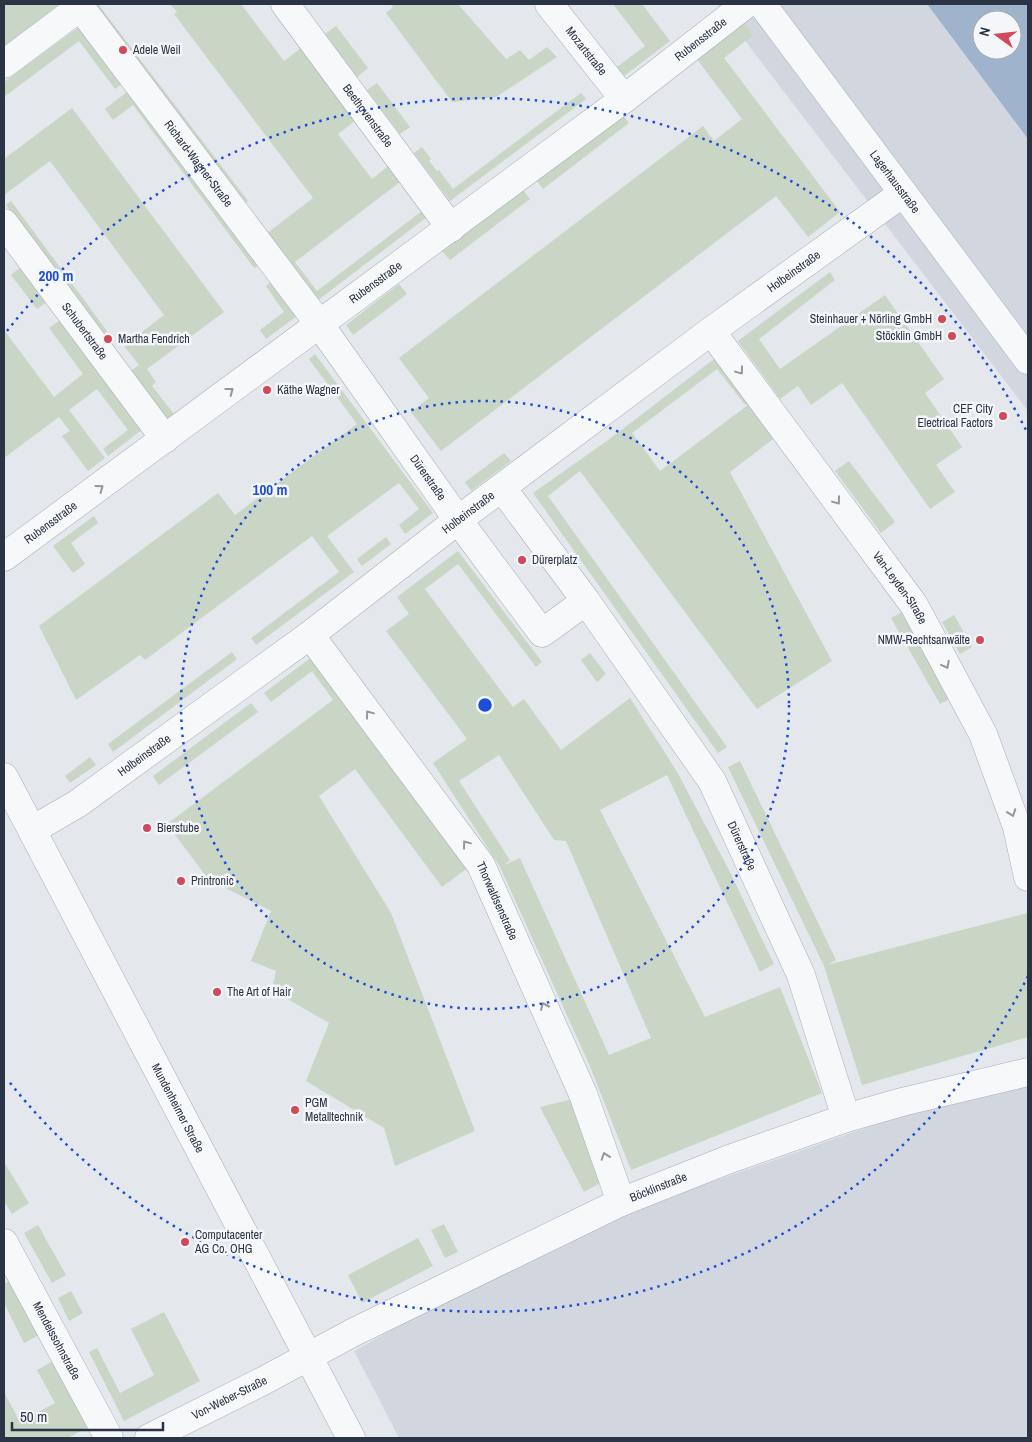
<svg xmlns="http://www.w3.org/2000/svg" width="1032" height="1442" font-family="'Archivo Narrow',sans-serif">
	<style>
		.built { fill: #d2d6de }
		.green { fill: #c9d6c5; fill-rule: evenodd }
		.water { fill: #9fb4cc; fill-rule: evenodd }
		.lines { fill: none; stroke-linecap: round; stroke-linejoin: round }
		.minor-casing { stroke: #a9aeb7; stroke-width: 29 }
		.minor { stroke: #f7f8fa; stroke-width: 28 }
		.oneway { stroke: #9196a0 }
		.ring { fill: none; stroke: #1d4ed8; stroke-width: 2.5; stroke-dasharray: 2.5 5 }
		.poi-dot { fill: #d1495b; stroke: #f4f6f9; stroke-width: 2 }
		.labels { text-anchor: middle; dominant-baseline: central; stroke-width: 5; stroke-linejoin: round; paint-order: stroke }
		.street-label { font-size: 12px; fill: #2b3445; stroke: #f4f6f9 }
		.poi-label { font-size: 12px; fill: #2b3445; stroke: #f4f6f9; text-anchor: start }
		.centre { fill: #1d4ed8; stroke: #f4f6f9; stroke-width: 2.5 }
		.ring-label { font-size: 15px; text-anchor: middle; font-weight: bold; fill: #1d4ed8; stroke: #f4f6f9; stroke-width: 5; stroke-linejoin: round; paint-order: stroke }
	</style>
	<rect width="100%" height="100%" fill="#e4e7ec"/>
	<g class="built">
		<polygon points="717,4 927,4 1028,139 1028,411"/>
		<polygon points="1028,1071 1028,1438 399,1438 354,1351 560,1235"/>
	</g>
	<g class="green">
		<polygon points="4,4 59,4 4,47"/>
		<polygon points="92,4 98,4 248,201 243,204"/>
		<polygon points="170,4 241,4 284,61 305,45 360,117 338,134 372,179 388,166 400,182 295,262 317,291 422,211 427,217 317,301 266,234 313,198 174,14 177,12"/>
		<polygon points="390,4 458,4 506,59 520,50 529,60 547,47 557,57 496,97 452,102 386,13 393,7"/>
		<polygon points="613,4 642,4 670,41 624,76 617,67 645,46"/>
		<polygon points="744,22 753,35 724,58 840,212 808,237 776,196 441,451 411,412 429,398 399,358 703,126 714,141 742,119 696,58"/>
		<polygon points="80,26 123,83 115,89 79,41 4,97 4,82"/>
		<polygon points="336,26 368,68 357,77 325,34"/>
		<polygon points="377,83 410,127 400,134 367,90"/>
		<polygon points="128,91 258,266 254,268 133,105 113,120 105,109"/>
		<polygon points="581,93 586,99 450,201 414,153 422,147 431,159 429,161 437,171 439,170 453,189"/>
		<polygon points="72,108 224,312 147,369 156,382 152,386 174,414 165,421 129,372 139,365 124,346 164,315 50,161 4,195 4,159"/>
		<polygon points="622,114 629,123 543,189 536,180"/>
		<polygon points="523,190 530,199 450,260 442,251"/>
		<polygon points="11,201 107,331 102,335 6,205"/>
		<polygon points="22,266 48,301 37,309 11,275"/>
		<polygon points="830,272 835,280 759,339 780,369 885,295 944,379 925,393 962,447 936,465 955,492 930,509 842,383 811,405 798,386 780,399 738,341"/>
		<polygon points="271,282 297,316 266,339 260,330 284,312 266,286"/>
		<polygon points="399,284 407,294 353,335 346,325"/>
		<polygon points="62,319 143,429 108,456 103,449 128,430 97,389 69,410 105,458 88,471 62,436 70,431 59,417 4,458 4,330 54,397 83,374 49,328"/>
		<polygon points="315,354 433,513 405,534 399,525 419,509 399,483 327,536 354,572 256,645 251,638 339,572 312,536 145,660 140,655 76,700 39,626 218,493 235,515 357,424 309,359"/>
		<polygon points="714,359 748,404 745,405 717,369 632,433 660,471 748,405 773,439 730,472 832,661 757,709 580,471 548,496 727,747 718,753 533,493 611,438"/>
		<polygon points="504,453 511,461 471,491 465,482"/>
		<polygon points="849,461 895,522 881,533 835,471"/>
		<polygon points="94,516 98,523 71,543 85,564 73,573 53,546"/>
		<polygon points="386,537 391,544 362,566 357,559"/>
		<path d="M458 551 542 662 536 667 458 564 425 589 513 707 524 699 561 750 630 698 676 770 728 868 774 964 760 972 667 775 600 810 705 1017 780 987 822 1093 631 1170 589 1064 500 867 433 763 467 739 386 631 409 614 397 597ZM499 755 554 840 566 841 651 1038 609 1055 520 858 504 865 510 860 459 781Z"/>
		<polygon points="902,612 951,698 940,704 891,618"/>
		<polygon points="954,615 972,647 960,654 942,622"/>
		<polygon points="232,652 237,659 113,752 108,744"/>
		<polygon points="590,653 606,674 597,682 581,660"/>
		<polygon points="313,656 469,867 442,887 355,769 319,796 391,913 475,1131 395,1166 384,1128 306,1081 329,1023 272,990 276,971 251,961 271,911 208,879 167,824 333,700 312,671 271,702 264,693"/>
		<polygon points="251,703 258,712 159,785 153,776"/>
		<polygon points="90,757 96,765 70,783 65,776"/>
		<polygon points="740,761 836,960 827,965 1028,913 1028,1037 862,1085 824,966 728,767"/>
		<polygon points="573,1099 602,1182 584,1192 540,1107"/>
		<polygon points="4,1162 29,1203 12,1214 4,1201"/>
		<polygon points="444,1224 458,1252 445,1258 431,1230"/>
		<polygon points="38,1225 66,1275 52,1283 24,1233"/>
		<polygon points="418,1238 433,1266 362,1303 348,1275"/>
		<polygon points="11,1280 39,1335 24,1343 4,1303 4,1284"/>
		<polygon points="71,1291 83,1313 69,1321 58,1298"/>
		<polygon points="164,1312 200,1381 124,1421 89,1352 97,1348 120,1393 154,1375 131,1329"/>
		<polygon points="53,1361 88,1427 68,1438 4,1438 4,1392 20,1422 55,1403 37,1370"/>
	</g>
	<path class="water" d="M927 4H1028V139ZM982 20H1012V50H982Z"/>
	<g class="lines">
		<g class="minor-casing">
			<g id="minor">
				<path id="s1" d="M78 4 320 325 458 520 542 633 586 601"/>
				<path id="s2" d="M285 4 451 228"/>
				<path id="s3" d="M549 4 624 99"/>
				<path id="s4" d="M762 4 1028 360"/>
				<polyline points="4,64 80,7"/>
				<path id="s5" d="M4 223 165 439"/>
				<path id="s6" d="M711 331 914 605 983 734 1017 827 1028 877"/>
				<path id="s7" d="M502 488 586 601 712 781 801 975 846 1118"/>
				<path id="s8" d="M4 557 624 99 746 4"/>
				<path id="s9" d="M310 635 481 865 583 1094 621 1202"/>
				<path id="s10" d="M4 777 351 1438"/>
				<path id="s11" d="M32 830 77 804 310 635 458 520 711 331 903 193"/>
				<path id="s12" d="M4 1243 109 1438"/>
				<path id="s13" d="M149 1438 263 1381 354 1332 621 1202 727 1160 846 1118 902 1102 1028 1072"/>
			</g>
		</g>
		<use href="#minor" class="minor"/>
	</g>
	<defs><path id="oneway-chevron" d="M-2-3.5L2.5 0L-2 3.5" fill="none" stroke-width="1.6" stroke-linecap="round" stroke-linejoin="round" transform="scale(1.25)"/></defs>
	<g class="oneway">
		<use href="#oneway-chevron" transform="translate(740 371) rotate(53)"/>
		<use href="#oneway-chevron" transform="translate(230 391) rotate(-37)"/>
		<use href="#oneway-chevron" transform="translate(100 488) rotate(-36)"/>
		<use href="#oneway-chevron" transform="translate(837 501) rotate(53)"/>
		<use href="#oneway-chevron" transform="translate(946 665) rotate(62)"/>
		<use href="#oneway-chevron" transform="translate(369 714) rotate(-127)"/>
		<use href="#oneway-chevron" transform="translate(1012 813) rotate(70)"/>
		<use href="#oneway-chevron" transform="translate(466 844) rotate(-127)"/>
		<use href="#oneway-chevron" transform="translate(544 1006) rotate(-114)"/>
		<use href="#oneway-chevron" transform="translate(605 1156) rotate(-109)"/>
	</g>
	<g class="ring">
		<circle cx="485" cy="705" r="304"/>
		<path d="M1028 976A607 607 0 0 1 7 1079M7 331A607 607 0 0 1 1028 434"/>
	</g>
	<g class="poi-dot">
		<circle cx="123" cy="50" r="5"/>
		<circle cx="942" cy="319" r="5"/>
		<circle cx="952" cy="336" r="5"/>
		<circle cx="108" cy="339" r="5"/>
		<circle cx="267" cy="390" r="5"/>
		<circle cx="1003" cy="416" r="5"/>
		<circle cx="522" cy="560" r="5"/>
		<circle cx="980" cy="640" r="5"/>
		<circle cx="147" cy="828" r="5"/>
		<circle cx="181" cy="881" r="5"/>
		<circle cx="217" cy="992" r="5"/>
		<circle cx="295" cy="1110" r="5"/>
		<circle cx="185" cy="1242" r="5"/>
	</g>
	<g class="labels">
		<g class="street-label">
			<text stroke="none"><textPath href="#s8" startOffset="868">Rubensstraße</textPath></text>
			<text stroke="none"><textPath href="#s3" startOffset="60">Mozartstraße</textPath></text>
			<text stroke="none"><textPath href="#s2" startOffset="139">Beethovenstraße</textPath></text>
			<text stroke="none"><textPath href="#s1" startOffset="200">Richard-Wagner-Straße</textPath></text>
			<text stroke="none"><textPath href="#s4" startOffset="222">Lagerhausstraße</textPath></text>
			<text stroke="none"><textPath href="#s11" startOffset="945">Holbeinstraße</textPath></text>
			<text stroke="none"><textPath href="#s8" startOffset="462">Rubensstraße</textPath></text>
			<text stroke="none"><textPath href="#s5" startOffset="135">Schubertstraße</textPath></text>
			<text stroke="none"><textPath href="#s1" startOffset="589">Dürerstraße</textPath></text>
			<text stroke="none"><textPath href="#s11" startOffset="540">Holbeinstraße</textPath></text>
			<text stroke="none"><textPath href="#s8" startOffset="58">Rubensstraße</textPath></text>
			<text stroke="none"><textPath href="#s6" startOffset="319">Van-Leyden-Straße</textPath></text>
			<text stroke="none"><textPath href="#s11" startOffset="135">Holbeinstraße</textPath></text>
			<text stroke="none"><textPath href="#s7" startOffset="432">Dürerstraße</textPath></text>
			<text stroke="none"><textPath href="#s9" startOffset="326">Thorwaldsenstraße</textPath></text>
			<text stroke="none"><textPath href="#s10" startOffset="374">Mundenheimer Straße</textPath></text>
			<text stroke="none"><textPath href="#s13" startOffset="568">Böcklinstraße</textPath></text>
			<text stroke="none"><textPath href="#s12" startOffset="111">Mendelssohnstraße</textPath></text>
			<text stroke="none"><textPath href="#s13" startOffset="90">Von-Weber-Straße</textPath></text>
		</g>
		<g class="poi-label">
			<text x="133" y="50">Adele Weil</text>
			<text x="932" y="319" text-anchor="end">Steinhauer + Nörling GmbH</text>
			<text x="942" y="336" text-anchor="end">Stöcklin GmbH</text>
			<text x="118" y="339">Martha Fendrich</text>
			<text x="277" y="390">Käthe Wagner</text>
			<text x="993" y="409" text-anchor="end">CEF City<tspan x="993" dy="14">Electrical Factors</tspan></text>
			<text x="532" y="560">Dürerplatz</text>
			<text x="970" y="640" text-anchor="end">NMW-Rechtsanwälte</text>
			<text x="157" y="828">Bierstube</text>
			<text x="191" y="881">Printronic</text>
			<text x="227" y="992">The Art of Hair</text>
			<text x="305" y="1103">PGM<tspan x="305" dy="14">Metalltechnik</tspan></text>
			<text x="195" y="1235">Computacenter<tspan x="195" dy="14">AG Co. OHG</tspan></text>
		</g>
	</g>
	<circle cx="485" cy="705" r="8" class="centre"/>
	<g class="ring-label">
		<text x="56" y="281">200 m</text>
		<text x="270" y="495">100 m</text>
	</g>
	<rect width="1032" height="1442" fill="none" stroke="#2b3445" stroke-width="10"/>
	<g transform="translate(997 35) rotate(285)"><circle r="24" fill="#f4f6f9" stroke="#a4a8b1"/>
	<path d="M0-4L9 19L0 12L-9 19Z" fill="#d1495b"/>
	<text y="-8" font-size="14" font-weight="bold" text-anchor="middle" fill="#2b3445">N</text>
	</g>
	<path d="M12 1422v8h151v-8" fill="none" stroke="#2b3445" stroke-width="2.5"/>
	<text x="20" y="1422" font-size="15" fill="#2b3445" stroke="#f4f6f9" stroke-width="4" paint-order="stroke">50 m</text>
</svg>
